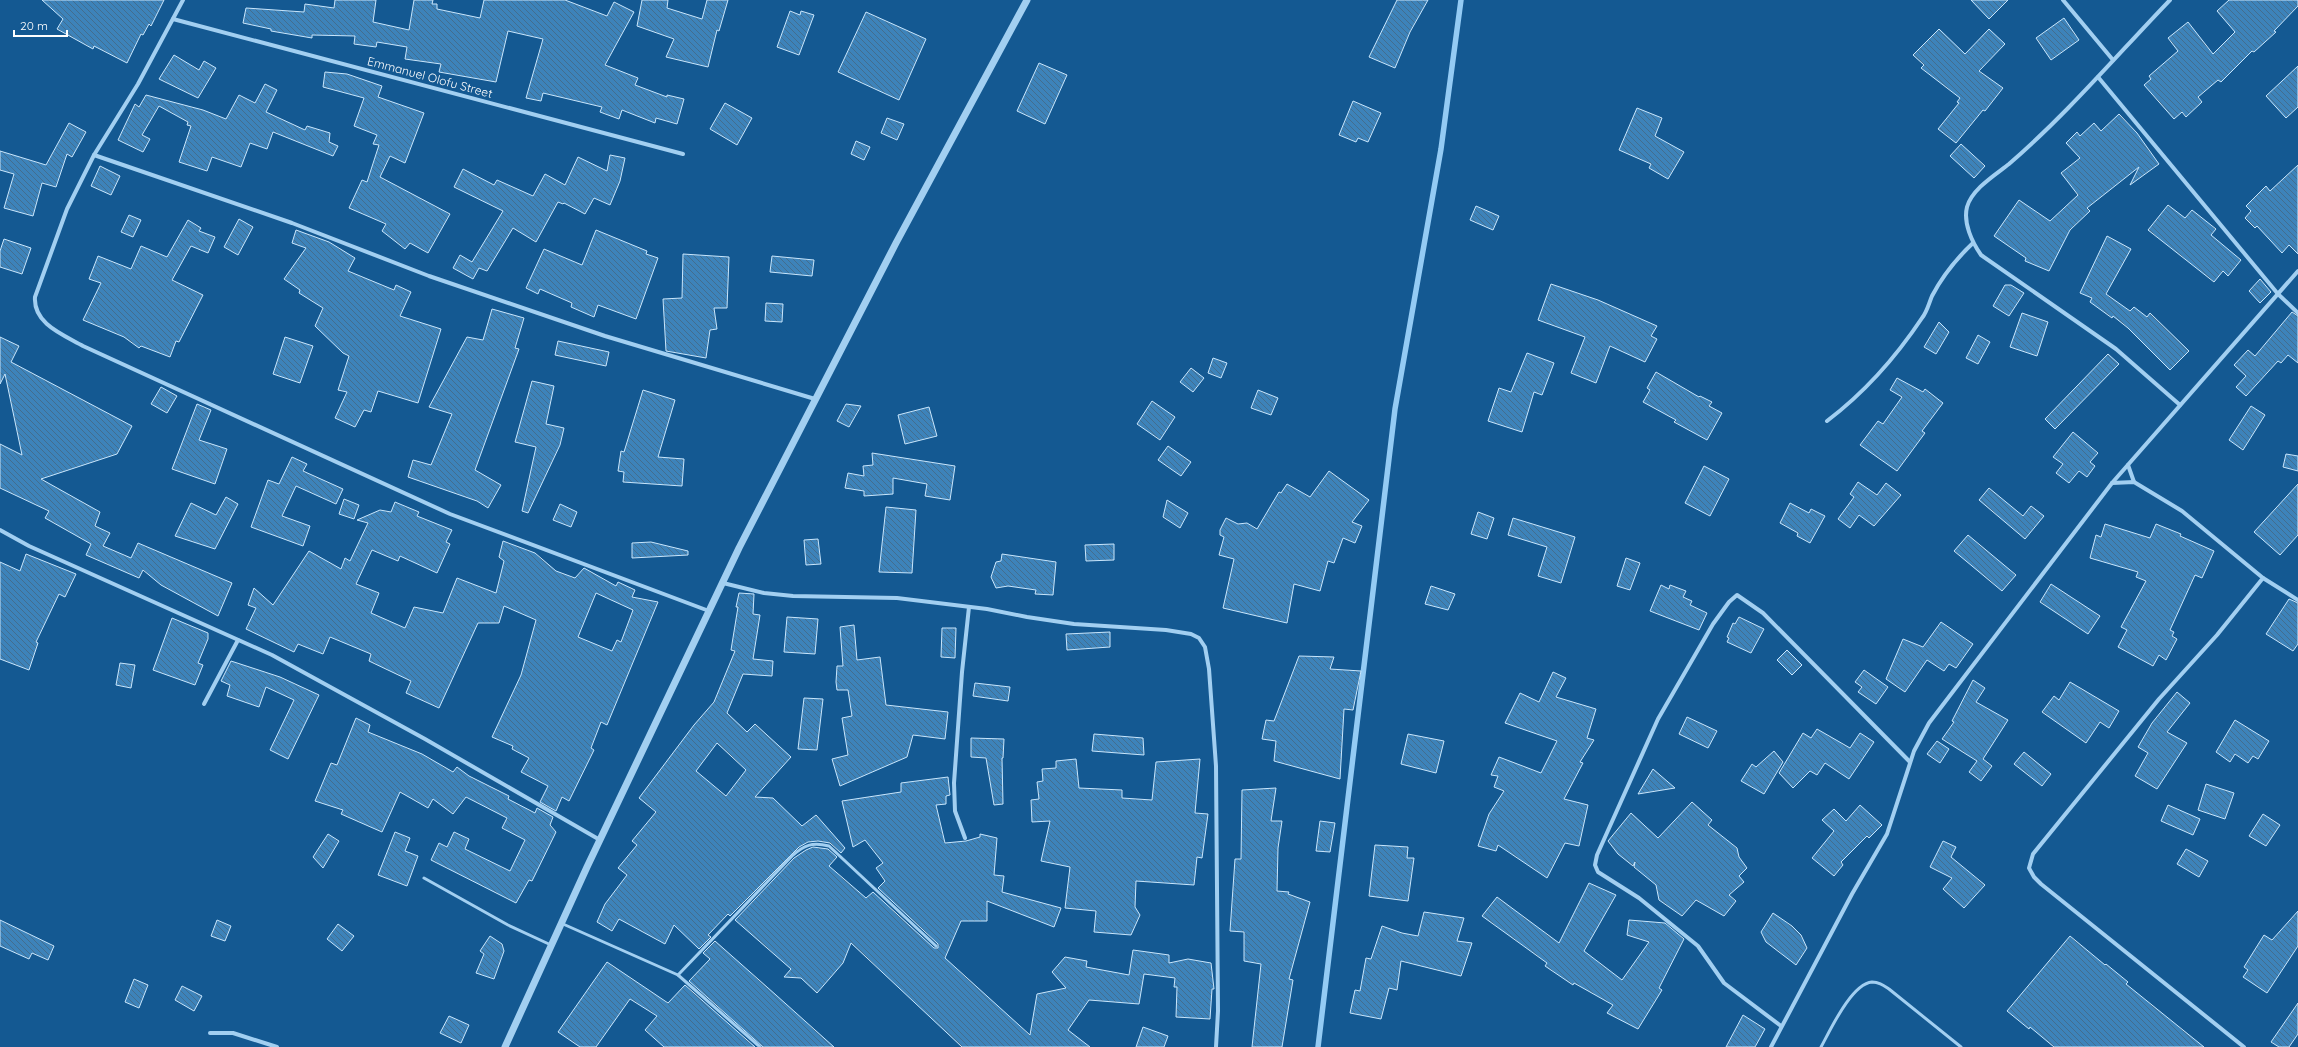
<svg xmlns="http://www.w3.org/2000/svg" width="2298" height="1047" font-family="Quicksand,sans-serif">
	<style>
		.lines { fill: none; stroke-linecap: round; stroke-linejoin: round }
		.stream { stroke: #94cbf4; stroke-width: 5.5 }
		.building { fill: url(#building-back-hatch); stroke: #c9e6fc; fill-rule: evenodd }
		.service { stroke: #a2cff1; stroke-width: 3 }
		.minor { stroke: #a2cff1; stroke-width: 4 }
		.tertiary { stroke: #a2cff1; stroke-width: 7 }
		.labels { text-anchor: middle; dominant-baseline: central; stroke-width: 3; stroke-linejoin: round; paint-order: stroke }
		.street-label { font-size: 12px; fill: #fff; stroke: #145992 }
	</style>
	<defs>
		<pattern id="building-back-hatch" width="6" height="6" patternUnits="userSpaceOnUse"><rect width="6" height="6" fill="#3d83ba"/><path d="M-1 5l2 2M0 0l6 6M5-1l2 2" fill="none" stroke="#436d8e"/></pattern>
	</defs>
	<rect width="100%" height="100%" fill="#145992"/>
	<g class="lines">
		<polyline class="stream" points="1318,1047 1395,409 1441,149 1461,0"/>
	</g>
	<g class="building">
		<polygon points="42,0 164,0 151,26 149,24 143,35 141,34 127,63 94,46 93,49 57,29 63,19"/>
		<polygon points="335,0 376,0 373,22 409,30 414,0 433,0 432,4 437,4 437,9 480,18 484,0 565,0 607,16 614,2 634,12 605,65 638,78 635,85 667,97 667,95 684,99 677,124 656,118 655,123 622,110 619,119 600,112 602,107 543,93 541,101 526,98 543,39 508,31 496,82 439,72 441,64 405,59 407,47 377,42 376,47 354,44 355,36 312,35 312,38 271,31 271,29 243,23 246,8 304,12 305,4 334,8"/>
		<polygon points="642,0 668,0 667,8 702,19 707,0 728,0 719,31 717,30 708,67 666,57 674,39 637,26"/>
		<polygon points="1397,0 1428,0 1410,32 1395,68 1369,57"/>
		<polygon points="1971,0 2008,0 1989,19"/>
		<polygon points="2229,0 2298,0 2298,6 2274,31 2276,32 2254,52 2252,51 2221,82 2218,80 2198,97 2202,102 2186,117 2182,112 2174,119 2144,85 2151,79 2149,76 2178,51 2168,38 2188,22 2213,54 2235,32 2217,11"/>
		<polygon points="790,11 800,15 801,11 814,15 799,55 777,47"/>
		<polygon points="866,12 926,39 899,100 838,72"/>
		<polygon points="2064,18 2079,40 2051,60 2036,38"/>
		<polygon points="1939,29 1965,54 1989,29 2005,44 1979,71 2003,88 1985,111 1983,110 1956,143 1938,129 1959,103 1957,102 1960,98 1921,68 1924,65 1913,55"/>
		<polygon points="174,55 199,70 204,61 216,68 198,98 159,79"/>
		<polygon points="1039,63 1067,75 1045,124 1017,111"/>
		<polygon points="2298,66 2298,107 2286,118 2266,96"/>
		<polygon points="325,72 347,74 382,86 378,97 424,113 405,163 390,156 380,177 450,214 428,253 410,243 405,249 382,231 386,224 349,208 362,180 367,182 379,145 373,144 377,135 354,126 364,98 323,87"/>
		<polygon points="265,84 277,90 266,112 305,130 307,126 330,133 329,142 338,146 333,156 273,132 267,149 250,143 241,167 212,157 207,171 179,162 191,126 187,125 188,122 159,106 142,135 150,139 143,152 118,140 135,104 139,107 146,95 203,110 226,119 239,95 255,103"/>
		<polygon points="1353,101 1381,113 1368,142 1358,138 1356,142 1339,135"/>
		<polygon points="725,103 752,118 737,145 710,129"/>
		<polygon points="1637,108 1662,118 1655,136 1684,152 1668,179 1649,168 1651,164 1619,150"/>
		<polygon points="2119,114 2137,133 2159,164 2130,185 2139,167 2087,208 2090,211 2070,230 2049,271 2025,261 2026,258 1994,236 2019,200 2050,221 2078,195 2061,173 2080,158 2066,143 2077,132 2080,136 2094,123 2101,131"/>
		<polygon points="887,118 904,124 897,140 881,133"/>
		<polygon points="69,123 86,132 72,157 67,154 56,187 42,183 33,216 4,208 14,174 0,170 0,151 46,165"/>
		<polygon points="856,141 870,147 864,160 851,154"/>
		<polygon points="1961,144 1985,166 1974,178 1950,156"/>
		<polygon points="610,155 625,158 620,181 610,205 594,198 585,214 564,203 563,204 558,202 536,242 513,228 487,271 479,268 473,279 453,268 460,255 472,262 503,211 454,187 463,169 494,185 497,180 533,196 545,174 565,185 578,157 607,171"/>
		<polygon points="2298,165 2298,254 2289,245 2282,253 2257,226 2255,228 2245,218 2251,211 2246,206 2266,186 2270,191"/>
		<polygon points="100,166 120,176 111,195 91,186"/>
		<polygon points="2168,205 2185,218 2192,210 2216,229 2211,235 2241,260 2228,276 2223,271 2214,282 2148,230"/>
		<polygon points="1476,206 1499,216 1493,230 1470,220"/>
		<polygon points="129,215 141,220 133,237 121,232"/>
		<polygon points="239,219 253,227 238,255 224,247"/>
		<polygon points="188,220 201,228 199,231 215,237 208,253 191,246 172,280 203,295 179,342 176,341 170,357 141,346 139,348 124,337 83,320 101,283 89,279 98,256 131,269 141,246 167,257"/>
		<polygon points="296,230 329,242 355,258 348,271 394,290 396,285 411,292 400,316 441,329 418,403 378,391 371,412 364,410 355,427 335,418 347,392 338,390 349,356 343,353 315,326 323,308 299,293 300,290 284,279 306,248 292,243"/>
		<polygon points="596,230 647,251 646,254 658,258 636,319 598,305 594,317 571,307 572,303 540,289 538,294 526,288 544,249 582,265"/>
		<polygon points="2107,236 2131,249 2106,294 2130,311 2134,307 2147,317 2150,313 2189,351 2170,370 2128,328 2113,316 2112,318 2090,302 2092,298 2080,293"/>
		<polygon points="4,239 31,248 22,274 0,267 0,251"/>
		<polygon points="683,254 729,257 727,308 714,308 717,329 710,330 706,358 666,351 663,299 682,298"/>
		<polygon points="772,256 814,260 812,276 770,272"/>
		<polygon points="2260,279 2271,292 2260,303 2249,291"/>
		<polygon points="1551,284 1598,300 1657,326 1651,336 1657,339 1645,362 1610,346 1596,383 1571,373 1585,337 1538,320"/>
		<polygon points="2005,285 2011,285 2024,293 2009,316 1993,306"/>
		<polygon points="766,303 783,304 782,322 765,321"/>
		<polygon points="492,309 524,318 515,348 519,349 475,470 501,485 488,508 477,501 408,477 413,460 431,465 452,414 429,407 467,337 483,340"/>
		<polygon points="2292,312 2298,316 2298,363 2288,355 2281,363 2278,361 2246,396 2236,387 2246,376 2234,365 2248,350 2255,356"/>
		<polygon points="2022,313 2048,322 2037,356 2010,347"/>
		<polygon points="1939,322 1949,332 1936,354 1924,347"/>
		<polygon points="1978,335 1990,342 1978,364 1966,358"/>
		<polygon points="0,337 19,346 11,362 132,426 117,454 41,479 100,512 95,526 110,533 103,546 131,558 138,543 232,583 218,616 161,585 143,570 139,578 86,555 91,544 45,518 49,511 0,488 0,444 22,455 5,374 0,384"/>
		<polygon points="285,337 313,346 300,383 273,374"/>
		<polygon points="558,341 609,352 606,366 555,355"/>
		<polygon points="1527,353 1554,363 1542,395 1534,392 1522,432 1488,421 1499,388 1511,392"/>
		<polygon points="2108,354 2119,364 2055,429 2045,419"/>
		<polygon points="1213,358 1227,363 1221,378 1208,373"/>
		<polygon points="1191,368 1204,378 1193,392 1180,382"/>
		<polygon points="1656,372 1699,397 1700,396 1712,402 1709,406 1722,413 1707,440 1674,422 1676,420 1643,402 1650,390 1647,388"/>
		<polygon points="1897,378 1923,392 1925,389 1943,403 1922,431 1925,433 1897,471 1860,445 1878,421 1883,424 1902,397 1890,390"/>
		<polygon points="532,381 554,386 546,424 564,428 560,445 528,513 522,511 536,447 515,442"/>
		<polygon points="161,387 177,396 167,413 151,404"/>
		<polygon points="643,390 675,400 658,457 684,459 682,486 623,482 624,472 618,471 621,451 624,452"/>
		<polygon points="1258,390 1278,398 1271,415 1251,408"/>
		<polygon points="1152,401 1175,417 1160,440 1137,424"/>
		<polygon points="197,404 211,410 199,440 227,449 215,484 172,469"/>
		<polygon points="846,404 861,406 849,427 837,421"/>
		<polygon points="2251,406 2265,415 2243,450 2229,440"/>
		<polygon points="929,407 937,436 905,444 898,415"/>
		<polygon points="2073,432 2098,453 2090,462 2095,466 2087,477 2079,471 2069,483 2056,473 2063,464 2053,457"/>
		<polygon points="1168,446 1191,462 1181,476 1158,460"/>
		<polygon points="872,453 955,466 950,500 925,496 927,484 893,478 893,494 864,496 864,491 845,488 848,473 864,476 863,466 873,465"/>
		<polygon points="2286,454 2298,456 2298,471 2283,467"/>
		<polygon points="292,457 307,464 303,471 343,489 336,504 296,486 282,516 310,526 303,546 251,527 268,480 279,484"/>
		<polygon points="1704,466 1729,479 1710,516 1685,503"/>
		<polygon points="1329,471 1369,500 1352,522 1362,526 1355,543 1343,538 1334,563 1328,561 1320,591 1294,584 1287,623 1223,608 1234,559 1219,555 1224,537 1220,535 1220,530 1226,518 1238,524 1247,523 1257,529 1279,492 1281,493 1287,484 1310,497"/>
		<polygon points="1858,482 1877,495 1886,483 1901,495 1874,526 1859,515 1850,528 1838,519 1854,497 1850,494"/>
		<polygon points="2298,484 2298,535 2280,555 2254,532"/>
		<polygon points="1989,488 2023,516 2031,506 2044,516 2025,539 1979,500"/>
		<polygon points="226,497 238,504 215,549 175,536 191,503 216,515"/>
		<polygon points="344,499 359,505 354,519 339,514"/>
		<polygon points="1167,500 1188,513 1180,528 1163,517"/>
		<path d="M395 502 419 512 417 516 452 530 446 542 450 544 437 573 400 556 398 561 372 550 356 584 379 593 371 613 405 628 414 607 443 613 457 578 496 593 504 561 499 557 503 541 535 553 556 571 575 578 584 568 616 586 618 582 635 590 632 597 658 602 607 725 601 722 591 748 594 750 569 801 562 797 556 811 540 802 548 786 521 772 529 758 512 749 513 746 492 737 521 675 536 620 504 606 499 623H478L439 708 406 693 411 681 369 661 371 654 330 637 323 654 298 644 294 652 246 629 256 608 248 605 254 588 273 605 309 551 341 569 345 558 350 561 368 523 357 520 380 510 391 512ZM596 593 633 610 621 642 617 640 612 651 578 637Z"/>
		<polygon points="1790,503 1809,513 1811,509 1825,516 1810,543 1797,536 1798,533 1780,523"/>
		<polygon points="560,504 577,512 571,527 553,520"/>
		<polygon points="886,507 916,510 912,573 879,572"/>
		<polygon points="1478,512 1494,518 1487,539 1471,534"/>
		<polygon points="1513,518 1575,537 1561,583 1538,576 1547,547 1508,535"/>
		<polygon points="2105,524 2150,538 2156,524 2181,534 2180,536 2214,551 2202,578 2195,575 2170,630 2174,632 2172,636 2177,639 2166,660 2159,655 2153,666 2118,647 2127,630 2121,627 2146,581 2136,577 2138,572 2090,558 2096,535 2101,537"/>
		<polygon points="1968,535 2016,575 2002,591 1954,551"/>
		<polygon points="818,539 821,564 806,565 804,540"/>
		<polygon points="651,542 688,551 688,555 632,558 632,543"/>
		<polygon points="1114,544 1114,560 1086,561 1085,545"/>
		<polygon points="26,554 76,574 65,597 59,594 36,642 38,643 29,670 0,659 0,562 20,571"/>
		<polygon points="1002,554 1056,562 1053,595 1035,594 1036,590 1008,586 996,588 991,577 996,562 1001,561"/>
		<polygon points="1626,558 1640,563 1630,590 1617,586"/>
		<polygon points="2051,584 2100,616 2088,634 2040,602"/>
		<polygon points="1661,585 1669,589 1670,585 1686,591 1683,597 1692,601 1690,605 1707,613 1699,630 1650,611"/>
		<polygon points="1431,586 1455,594 1448,610 1425,604"/>
		<path d="M739 593 754 594 753 614 760 615 753 659 773 661 772 676 743 674 727 713 747 732 755 724 791 757 755 797 773 798 802 826 816 815 845 848 841 853 830 843 818 841 808 842 799 847 730 916 728 914 708 935 711 937 699 949 674 925 665 944 619 919 612 931 597 922 605 904 627 875 618 868 637 845 632 841 656 812 639 798 694 725 714 702 735 651 731 650 738 607H736ZM717 743 746 770 726 796 696 771Z"/>
		<polygon points="2289,599 2298,603 2298,644 2293,651 2266,634"/>
		<polygon points="787,617 818,619 815,654 784,652"/>
		<polygon points="1739,617 1764,629 1751,653 1727,642 1729,638 1727,637 1733,623 1735,624"/>
		<polygon points="172,618 208,633 208,639 198,663 203,665 195,685 153,670"/>
		<polygon points="1941,622 1973,644 1956,668 1949,664 1944,671 1927,660 1905,692 1886,679 1903,639 1923,647"/>
		<polygon points="854,625 857,660 880,657 886,705 948,712 945,739 913,735 907,757 840,786 832,759 848,755 842,718 852,716 848,690 837,690 836,682 837,666 843,666 840,627"/>
		<polygon points="942,628 956,628 955,658 941,657"/>
		<polygon points="1110,632 1110,647 1067,650 1066,634"/>
		<polygon points="1787,650 1802,665 1792,675 1777,660"/>
		<polygon points="1299,656 1334,657 1330,669 1361,671 1353,710 1344,709 1340,779 1274,761 1276,741 1262,739 1266,720 1274,721"/>
		<polygon points="231,661 280,677 319,695 288,759 270,750 294,700 266,687 259,707 227,696 230,685 221,681"/>
		<polygon points="120,663 135,665 131,688 116,685"/>
		<polygon points="1864,670 1888,687 1876,704 1858,692 1862,687 1855,682"/>
		<polygon points="1553,672 1566,678 1556,697 1596,709 1587,738 1594,740 1580,762 1583,763 1564,799 1588,805 1579,846 1565,843 1547,878 1498,845 1496,851 1478,846 1489,814 1504,791 1494,787 1498,776 1491,775 1499,757 1541,773 1557,741 1505,723 1520,693 1539,702"/>
		<polygon points="1973,680 1985,688 1976,702 2008,720 1983,759 1992,766 1981,781 1969,772 1977,761 1942,739 1954,722 1952,721"/>
		<polygon points="2070,682 2119,711 2109,728 2100,722 2086,743 2042,712 2054,696 2059,700"/>
		<polygon points="975,683 1010,687 1008,701 973,696"/>
		<polygon points="2177,692 2190,703 2167,732 2187,743 2157,789 2135,776 2148,753 2138,747 2152,723"/>
		<polygon points="804,698 823,699 817,750 798,749"/>
		<polygon points="1687,717 1717,731 1708,748 1679,734"/>
		<polygon points="356,718 370,725 368,732 422,754 453,772 457,767 469,776 509,796 508,799 535,813 537,808 553,817 550,825 556,832 532,881 529,880 516,903 431,860 439,843 447,847 454,832 469,839 465,849 510,871 525,840 502,828 507,818 466,797 453,814 433,799 428,808 400,792 382,832 341,814 343,810 315,801 331,763 337,765"/>
		<polygon points="2235,720 2269,741 2258,759 2253,756 2248,763 2235,754 2230,762 2216,752"/>
		<polygon points="1817,729 1850,748 1860,733 1874,742 1849,779 1825,763 1817,775 1810,771 1793,788 1779,773 1803,733 1811,738"/>
		<polygon points="1094,734 1143,738 1144,755 1092,751"/>
		<polygon points="1408,734 1444,741 1436,773 1401,764"/>
		<polygon points="971,738 1004,739 1003,758 1002,758 1003,804 994,805 986,758 971,757"/>
		<polygon points="1937,741 1949,749 1940,763 1927,754"/>
		<polygon points="1774,751 1783,762 1764,794 1741,781 1752,764 1756,767"/>
		<polygon points="2024,752 2051,774 2042,786 2014,764"/>
		<polygon points="1076,759 1079,788 1122,790 1122,798 1152,800 1156,762 1200,759 1195,813 1208,814 1202,858 1197,857 1194,885 1136,881 1135,907 1140,915 1131,935 1094,932 1096,911 1065,908 1070,867 1041,861 1050,821 1032,822 1031,800 1039,799 1037,782 1043,781 1042,769 1056,768 1056,761"/>
		<polygon points="1653,769 1675,788 1638,794"/>
		<polygon points="948,777 950,795 946,796 946,804 936,805 945,843 966,841 980,837 980,834 997,838 994,875 1004,876 1002,892 1061,908 1054,927 987,901 987,921 961,921 945,958 1030,1035 1037,994 1066,988 1052,972 1065,957 1087,961 1086,967 1129,975 1133,950 1169,955 1169,963 1188,959 1211,963 1214,989 1212,989 1210,1019 1176,1017 1177,987 1174,987 1175,978 1144,974 1139,1004 1089,1000 1068,1030 1090,1047 962,1047 851,943 843,963 817,993 801,978 784,977 791,969 735,920 794,858 806,850 813,847 828,849 837,857 829,866 866,898 873,892 934,948 938,948 938,944 878,888 885,881 876,868 883,863 865,840 853,847 842,801 901,792 901,783"/>
		<polygon points="2206,784 2234,793 2225,819 2198,810"/>
		<polygon points="1276,788 1271,821 1282,821 1278,848 1277,891 1289,892 1288,894 1310,902 1289,979 1293,980 1282,1047 1252,1047 1261,964 1244,961 1244,932 1230,931 1235,859 1241,859 1242,790"/>
		<polygon points="1692,802 1712,820 1708,825 1737,848 1739,857 1747,868 1739,876 1744,882 1729,895 1736,901 1724,916 1696,900 1682,916 1659,900 1656,885 1634,867 1635,862 1633,866 1618,854 1608,841 1631,813 1658,838"/>
		<polygon points="1860,805 1882,825 1869,838 1867,836 1841,862 1843,865 1834,876 1812,858 1834,831 1822,820 1834,809 1846,821"/>
		<polygon points="2168,805 2200,819 2193,835 2161,821"/>
		<polygon points="2263,814 2280,825 2266,846 2249,836"/>
		<polygon points="1320,821 1335,823 1330,852 1316,851"/>
		<polygon points="395,832 410,838 405,851 418,856 407,886 378,875"/>
		<polygon points="328,834 339,841 323,868 313,857"/>
		<polygon points="1943,841 1956,847 1951,857 1985,885 1964,908 1943,889 1952,878 1930,867"/>
		<polygon points="1375,845 1408,847 1407,858 1414,858 1408,901 1369,896"/>
		<polygon points="2186,849 2208,861 2199,877 2177,864"/>
		<polygon points="1589,883 1616,895 1584,951 1622,980 1649,942 1627,935 1629,920 1665,923 1684,939 1659,988 1662,990 1638,1029 1607,1013 1613,1005 1574,983 1573,985 1545,966 1547,963 1482,916 1497,897 1559,943"/>
		<polygon points="2298,911 2298,946 2267,993 2243,977 2248,970 2244,967 2264,935 2272,940"/>
		<polygon points="1424,912 1464,918 1457,941 1472,943 1461,976 1401,961 1397,990 1389,988 1381,1019 1350,1013 1355,990 1360,991 1366,958 1371,959 1382,926 1402,933 1418,936"/>
		<polygon points="1773,913 1792,926 1801,935 1807,948 1796,965 1766,942 1761,932"/>
		<polygon points="0,920 54,946 48,960 32,953 29,959 0,946"/>
		<polygon points="217,920 231,926 225,941 211,936"/>
		<polygon points="338,924 354,936 342,951 327,939"/>
		<polygon points="490,936 502,944 504,951 494,979 476,973 484,954 480,951"/>
		<polygon points="2070,936 2105,965 2106,964 2128,982 2126,984 2204,1047 2054,1047 2030,1027 2029,1029 2007,1011"/>
		<polygon points="715,941 776,995 834,1047 763,1047 689,981 710,959 703,953"/>
		<polygon points="607,962 668,1003 685,985 755,1047 664,1047 645,1030 657,1016 630,999 596,1047 580,1047 558,1032"/>
		<polygon points="134,979 148,985 139,1008 125,1002"/>
		<polygon points="182,986 202,996 194,1011 175,1000"/>
		<polygon points="2298,1003 2298,1034 2289,1047 2279,1047 2271,1042"/>
		<polygon points="1743,1015 1765,1029 1755,1047 1726,1047"/>
		<polygon points="449,1016 469,1025 461,1043 440,1033"/>
		<polygon points="1143,1027 1168,1036 1164,1047 1136,1047"/>
	</g>
	<g class="lines">
		<g class="service">
			<polyline points="424,878 508,925 551,945"/>
			<polyline points="563,924 678,975 760,1047"/>
			<path d="M678 975 792 856C804 845 812 842 829 846L936 946"/>
			<path d="M1821 1047C1830 1031 1851 984 1872 982 1879 982 1883 985 1889 989L1961 1047"/>
		</g>
		<g class="minor">
			<path d="M183 0 138 84 94 155 67 209 35 297C33 324 64 335 83 346L450 514 709 611"/>
			<polyline points="2063,0 2113,60"/>
			<path d="M2170 0C2117 55 2067 114 2009 164 1995 175 1972 189 1967 207 1963 223 1972 242 1981 255L2116 349 2180 405"/>
			<polyline points="173,19 683,154"/>
			<polyline points="2098,77 2278,294 2298,313"/>
			<polyline points="94,155 292,223 429,276 605,336 815,399"/>
			<path d="M1827 421C1864 393 1896 357 1922 318 1927 312 1929 303 1932 296 1943 275 1956 259 1973 243"/>
			<polyline points="2128,465 2134,482"/>
			<polyline points="2112,483 2134,482 2182,511 2263,578 2217,635 2159,699 2033,854 2029,868 2034,877 2041,884 2244,1047"/>
			<polyline points="0,530 29,546 272,655 425,739 600,840"/>
			<polyline points="2263,578 2298,600"/>
			<polyline points="723,583 764,593 793,596 897,598 987,609 1027,617 1074,624 1166,630 1191,634 1199,638 1205,647 1209,669 1216,766 1218,1011 1216,1047"/>
			<polyline points="204,704 238,640"/>
			<polyline points="965,838 955,811 954,783 962,672 969,607"/>
			<polyline points="1781,1026 1724,983 1698,946 1639,898 1598,872 1595,865 1597,855 1658,719 1713,624 1729,602 1737,595 1763,613 1910,762"/>
			<polyline points="210,1033 233,1033 277,1047"/>
			<polyline points="1771,1047 1852,894 1887,834 1914,751 1929,723 2112,483 2298,271"/>
		</g>
		<polyline class="tertiary" points="505,1047 587,867 739,548 896,243 1027,0"/>
	</g>
	<g class="labels">
		<g class="street-label">
			<text transform="translate(430 77) rotate(15)">Emmanuel Olofu Street</text>
		</g>
	</g>
	<path d="M14 30v6h53v-6" fill="none" stroke="#ffffff" stroke-width="2"/>
	<text x="20" y="30" font-size="12" fill="#ffffff" stroke="#145992" stroke-width="3" paint-order="stroke">20 m</text>
</svg>
